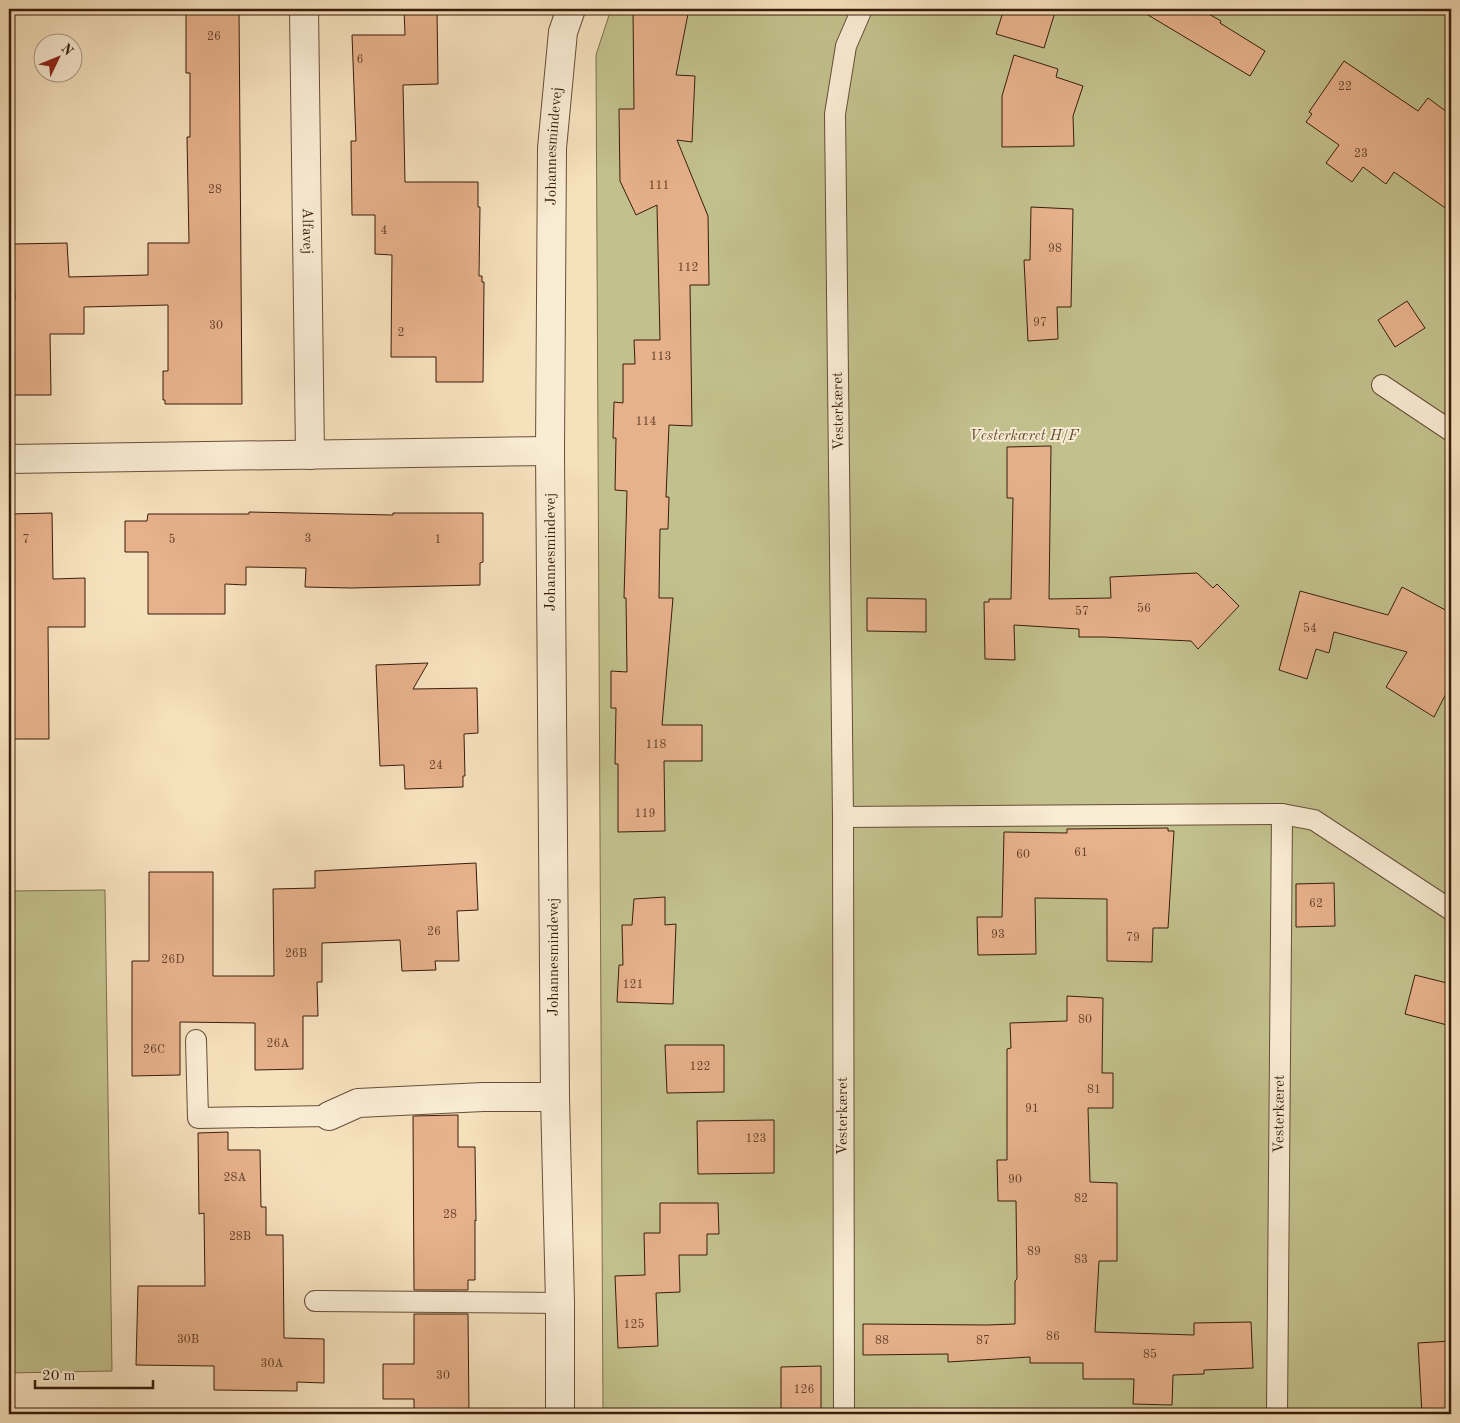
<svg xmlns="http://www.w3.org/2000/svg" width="1460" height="1423" font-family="'Old Standard TT',serif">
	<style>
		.green { fill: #c2c18d; stroke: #7d6f4c }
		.building { fill: #e7b18b; stroke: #381d0b }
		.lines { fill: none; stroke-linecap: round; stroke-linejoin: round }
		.service-casing { stroke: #684e38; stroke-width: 22 }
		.minor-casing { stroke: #684e38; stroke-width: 30 }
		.service { stroke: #f9ecd4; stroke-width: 20 }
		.minor { stroke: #f9ecd4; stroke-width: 28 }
		.labels { text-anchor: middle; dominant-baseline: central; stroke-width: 4; stroke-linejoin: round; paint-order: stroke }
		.number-label { font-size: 12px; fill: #64422b }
		.street-label { font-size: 15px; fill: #381d0b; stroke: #f9ecd4 }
		.park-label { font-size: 15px; font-style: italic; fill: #614e32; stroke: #f9ecd4 }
	</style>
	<rect width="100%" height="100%" fill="#f6e1bd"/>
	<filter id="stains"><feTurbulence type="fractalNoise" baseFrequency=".004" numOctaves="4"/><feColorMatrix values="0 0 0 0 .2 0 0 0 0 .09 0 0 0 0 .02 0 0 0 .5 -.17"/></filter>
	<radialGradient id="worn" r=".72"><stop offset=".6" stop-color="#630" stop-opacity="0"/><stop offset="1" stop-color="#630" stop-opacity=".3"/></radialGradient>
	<g class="green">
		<polygon points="611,9 1451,9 1451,1414 603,1414 596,55"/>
		<polygon points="105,890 112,1371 9,1373 9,891"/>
	</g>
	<g class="building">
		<polygon points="186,9 239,9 242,404 165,404 165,400 163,400 163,371 168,371 168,305 84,307 84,334 50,334 51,395 9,395 9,300 15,299 13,244 67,243 69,277 148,275 148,243 189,243 187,137 190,137 190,73 186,73"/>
		<polygon points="404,9 437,9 438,84 403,85 405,182 478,182 478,207 480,207 479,276 482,276 482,282 484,282 483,382 436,382 436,357 391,357 392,255 375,254 375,215 352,215 351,141 356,141 352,35 405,35"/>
		<polygon points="633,9 689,9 676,75 695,76 692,142 677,140 708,216 709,285 690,285 692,426 669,425 666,497 669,497 668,529 660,529 659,598 673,598 662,725 702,725 702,761 664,761 665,831 618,832 618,764 615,764 616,708 611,708 611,671 627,672 626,598 624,598 627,491 615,490 616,438 613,438 614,402 623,403 623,364 635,364 634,340 660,340 657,205 636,215 620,181 619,109 634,109"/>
		<polygon points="1004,9 1056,9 1044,48 996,34"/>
		<polygon points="1138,9 1200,9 1221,21 1220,23 1265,51 1250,76"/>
		<polygon points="1014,55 1058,69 1056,77 1083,86 1073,116 1074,146 1002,147 1002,96"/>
		<polygon points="1344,61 1418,111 1428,98 1451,115 1451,212 1394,172 1386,184 1363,167 1352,182 1326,163 1339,145 1306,122 1312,114 1309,112"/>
		<polygon points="1031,207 1073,209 1071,307 1057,307 1058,339 1028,341 1024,260 1030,260"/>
		<polygon points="1407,301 1425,328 1395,347 1378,320"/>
		<polygon points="1051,446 1049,599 1111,598 1110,577 1197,573 1213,588 1217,584 1239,606 1198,649 1191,641 1104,637 1079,637 1079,629 1014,625 1015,660 985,659 984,602 989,602 989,599 1011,599 1013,498 1007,498 1007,447"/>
		<polygon points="249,512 393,515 393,513 483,513 483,562 480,563 480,585 351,588 305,587 306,568 246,567 246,585 225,584 225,614 148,614 148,552 125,552 125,521 147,521 148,514 249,514"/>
		<polygon points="52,513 53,579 85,578 85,627 48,627 49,739 9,739 9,514"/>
		<polygon points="1402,587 1451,613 1451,684 1434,717 1386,687 1407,652 1334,632 1329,653 1316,649 1307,679 1279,670 1300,591 1388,615"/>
		<polygon points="867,598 926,599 926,632 867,631"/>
		<polygon points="428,663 413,689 477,688 478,733 464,734 465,776 463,776 463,787 405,789 404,765 380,766 376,665"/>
		<polygon points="1168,828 1168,831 1174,831 1168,928 1153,928 1152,962 1107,961 1107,899 1035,898 1036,954 978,955 977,917 1002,917 1004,832 1067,833 1067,829"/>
		<polygon points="476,863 478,910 457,911 459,961 435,961 436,970 402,971 400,940 322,943 322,982 317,982 318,1016 303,1016 303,1069 255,1070 255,1023 180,1022 180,1075 132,1076 132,961 149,961 149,872 213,872 213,976 274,976 273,889 315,888 315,871"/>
		<polygon points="1334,883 1335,926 1296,927 1296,884"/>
		<polygon points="665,897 665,925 676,924 673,1004 617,1002 619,965 623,965 622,925 632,925 634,899"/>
		<polygon points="1415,975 1451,984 1451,1026 1405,1014"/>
		<polygon points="1067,996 1103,998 1102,1073 1113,1073 1113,1108 1088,1108 1090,1182 1117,1183 1117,1261 1099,1261 1095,1332 1194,1335 1194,1323 1251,1322 1253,1368 1204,1370 1204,1374 1173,1375 1172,1405 1133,1404 1134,1379 1083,1379 1083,1363 1030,1363 1030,1357 948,1362 948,1354 863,1355 863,1324 987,1325 1015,1324 1015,1281 1017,1279 1016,1201 998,1201 997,1160 1007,1160 1007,1049 1011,1048 1010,1023 1067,1021"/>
		<polygon points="665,1045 724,1045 724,1092 667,1093"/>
		<polygon points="458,1115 458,1147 475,1147 476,1221 475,1220 475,1280 468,1280 468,1290 414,1290 413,1116"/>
		<polygon points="774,1120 774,1173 698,1174 697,1121"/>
		<polygon points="228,1132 228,1150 260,1150 261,1207 266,1207 266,1235 283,1235 284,1338 324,1339 324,1383 297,1382 297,1391 214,1390 214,1366 136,1365 138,1286 205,1286 204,1213 199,1214 198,1133"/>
		<polygon points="660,1203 718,1203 719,1234 707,1234 707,1255 679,1255 680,1292 656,1293 658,1346 618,1348 615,1276 645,1275 644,1233 660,1233"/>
		<polygon points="414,1314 468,1314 469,1414 414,1414 414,1399 383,1399 383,1364 414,1364"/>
		<polygon points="1451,1341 1451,1414 1422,1414 1418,1343"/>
		<polygon points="821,1366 821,1413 781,1413 781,1367"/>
	</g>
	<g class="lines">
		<g class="service-casing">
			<g id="service">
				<polyline points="1382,385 1451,431"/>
				<polyline points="843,817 1282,814 1314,820 1451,910"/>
				<polyline points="196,1040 198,1118 329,1116"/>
				<polyline points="315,1301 560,1303"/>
				<polyline points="844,1414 843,817 835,114 846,46 862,9"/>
				<path id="s1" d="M1277 1414 1282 814"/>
			</g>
		</g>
		<g class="minor-casing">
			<g id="minor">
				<path id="s2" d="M304 9 310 455"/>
				<polyline points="9,459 550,451"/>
				<polyline points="329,1116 358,1103 483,1097 555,1097"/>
				<path id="s3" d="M560 1414V1303L555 1097 550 451 552 148 563 32 571 9"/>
			</g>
		</g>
		<use href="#service" class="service"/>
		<use href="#minor" class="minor"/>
	</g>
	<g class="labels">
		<g class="number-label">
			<text x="214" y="37">26</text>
			<text x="360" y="60">6</text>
			<text x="1345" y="87">22</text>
			<text x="1361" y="154">23</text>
			<text x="659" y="186">111</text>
			<text x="215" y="190">28</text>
			<text x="384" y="231">4</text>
			<text x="1055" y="249">98</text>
			<text x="688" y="268">112</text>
			<text x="1040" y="323">97</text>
			<text x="216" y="326">30</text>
			<text x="401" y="333">2</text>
			<text x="661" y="357">113</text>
			<text x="646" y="422">114</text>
			<text x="308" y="539">3</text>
			<text x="26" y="540">7</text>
			<text x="172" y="540">5</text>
			<text x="438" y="540">1</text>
			<text x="1144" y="609">56</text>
			<text x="1082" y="612">57</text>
			<text x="1310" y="629">54</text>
			<text x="656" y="745">118</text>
			<text x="436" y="766">24</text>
			<text x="645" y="814">119</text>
			<text x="1081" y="853">61</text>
			<text x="1023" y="855">60</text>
			<text x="1316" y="904">62</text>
			<text x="434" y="932">26</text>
			<text x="998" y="935">93</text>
			<text x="1133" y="938">79</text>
			<text x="296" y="954">26B</text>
			<text x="173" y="960">26D</text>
			<text x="633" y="985">121</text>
			<text x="1085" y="1020">80</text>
			<text x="278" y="1044">26A</text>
			<text x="154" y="1050">26C</text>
			<text x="700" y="1067">122</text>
			<text x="1094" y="1090">81</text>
			<text x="1032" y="1109">91</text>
			<text x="756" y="1139">123</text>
			<text x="235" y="1178">28A</text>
			<text x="1015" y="1180">90</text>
			<text x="1081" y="1199">82</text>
			<text x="450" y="1215">28</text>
			<text x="240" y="1237">28B</text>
			<text x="1034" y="1252">89</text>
			<text x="1081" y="1260">83</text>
			<text x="634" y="1325">125</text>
			<text x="1053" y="1337">86</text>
			<text x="188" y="1340">30B</text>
			<text x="882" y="1341">88</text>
			<text x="983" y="1341">87</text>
			<text x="1150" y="1355">85</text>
			<text x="272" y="1364">30A</text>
			<text x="443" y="1376">30</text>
			<text x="804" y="1390">126</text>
		</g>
		<g class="street-label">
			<text stroke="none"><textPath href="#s3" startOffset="1268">Johannesmindevej</textPath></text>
			<text stroke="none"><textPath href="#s2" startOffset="222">Alfavej</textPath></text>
			<text transform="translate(839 411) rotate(-91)">Vesterkæret</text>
			<text transform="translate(551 552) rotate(-90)">Johannesmindevej</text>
			<text transform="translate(554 957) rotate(-90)">Johannesmindevej</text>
			<text stroke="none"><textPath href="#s1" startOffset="300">Vesterkæret</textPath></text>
			<text transform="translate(843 1116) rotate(-90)">Vesterkæret</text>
		</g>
		<g class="park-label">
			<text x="1024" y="436">Vesterkæret H/F</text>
		</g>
	</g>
	<rect width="1460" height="1423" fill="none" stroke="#f6e1bd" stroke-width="30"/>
	<rect x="10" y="10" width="1440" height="1403" fill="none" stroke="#381d0b" stroke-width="2.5"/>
	<rect x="15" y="15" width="1430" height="1393" fill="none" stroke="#381d0b"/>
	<g transform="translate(58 58) rotate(47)"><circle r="24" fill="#f9ecd4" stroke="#ac9984"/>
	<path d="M0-4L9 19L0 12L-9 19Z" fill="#8f2418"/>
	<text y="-8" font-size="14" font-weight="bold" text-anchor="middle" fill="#381d0b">N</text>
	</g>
	<path d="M35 1380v8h118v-8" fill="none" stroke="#381d0b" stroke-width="2.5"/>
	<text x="42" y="1380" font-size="15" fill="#381d0b" stroke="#f9ecd4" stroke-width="4" paint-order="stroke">20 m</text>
	<rect width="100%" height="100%" filter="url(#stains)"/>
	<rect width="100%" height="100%" fill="url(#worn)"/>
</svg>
